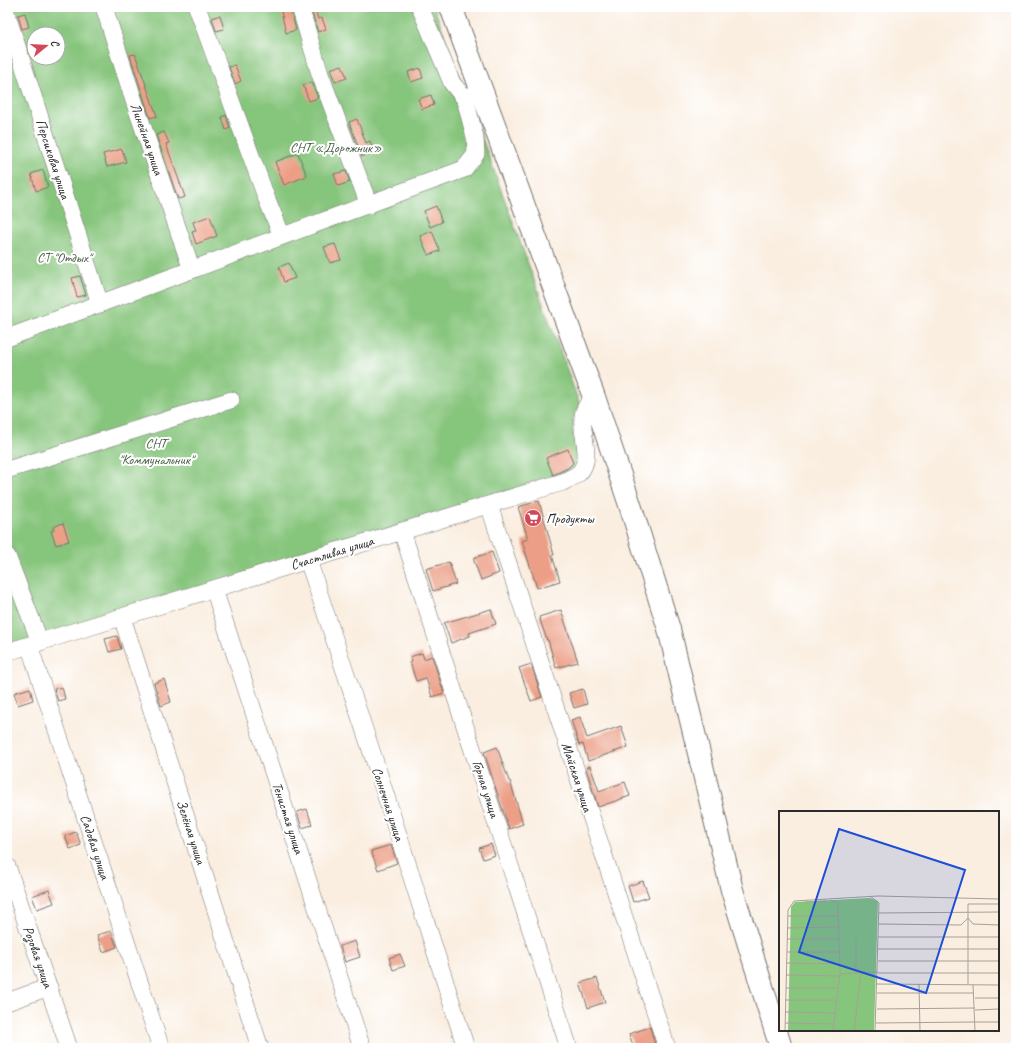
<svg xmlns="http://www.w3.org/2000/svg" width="1023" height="1055" font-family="Caveat,sans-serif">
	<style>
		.green { fill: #86c57c; stroke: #587854; fill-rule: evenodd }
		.building { fill: #ec9f86 }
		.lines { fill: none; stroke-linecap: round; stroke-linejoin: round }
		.minor-casing { stroke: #736f6a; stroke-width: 18 }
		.major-casing { stroke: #736f6a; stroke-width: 24 }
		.minor { stroke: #fff; stroke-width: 17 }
		.major { stroke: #fff; stroke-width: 22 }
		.labels { text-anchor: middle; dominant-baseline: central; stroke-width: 4; stroke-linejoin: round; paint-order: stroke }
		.street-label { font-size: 14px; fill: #2b2b2b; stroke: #fff }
		.park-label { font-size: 14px; fill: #4b6147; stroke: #fff }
		.poi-label { font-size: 14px; fill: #2b2b2b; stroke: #fff; text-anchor: start }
		.inset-road { fill: none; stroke: #a7a098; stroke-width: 1 }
		.view { fill: #1d4ed8; fill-opacity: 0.15; stroke: #1d4ed8; stroke-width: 2 }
		.inset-edge { fill: none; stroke: #2b2b2b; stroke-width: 2 }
	</style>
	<rect width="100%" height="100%" fill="#fff"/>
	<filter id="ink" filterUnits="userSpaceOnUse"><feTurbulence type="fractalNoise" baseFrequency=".025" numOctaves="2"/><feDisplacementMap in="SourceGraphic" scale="8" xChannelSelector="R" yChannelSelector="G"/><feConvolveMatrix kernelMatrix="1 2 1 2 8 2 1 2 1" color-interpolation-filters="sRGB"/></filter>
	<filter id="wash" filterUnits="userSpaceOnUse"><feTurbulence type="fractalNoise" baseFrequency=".012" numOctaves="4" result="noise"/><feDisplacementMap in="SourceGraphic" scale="16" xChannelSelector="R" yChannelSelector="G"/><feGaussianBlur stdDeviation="0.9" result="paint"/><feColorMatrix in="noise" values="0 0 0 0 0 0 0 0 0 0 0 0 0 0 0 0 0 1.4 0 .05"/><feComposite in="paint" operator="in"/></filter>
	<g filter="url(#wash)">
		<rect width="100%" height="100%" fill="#faeee0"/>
		<g class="green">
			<path d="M7 7H434L580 405 573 418V437L581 456 578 468 40 642 7 556ZM34 34H58V58H34Z"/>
			<polygon points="7,567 35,640 7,647"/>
		</g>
		<g id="blocks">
			<g class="building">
				<polygon points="280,7 290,7 296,30 286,33"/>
				<polygon points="310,7 314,7 318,19 322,18 326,29 318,32"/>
				<polygon points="25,13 29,27 22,29 18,15"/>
				<polygon points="220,15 224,29 216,31 212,18"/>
				<polygon points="135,54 157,116 150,118 130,55"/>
				<polygon points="235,65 241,81 235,84 229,67"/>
				<polygon points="342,65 347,78 335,82 330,69"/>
				<polygon points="420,68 423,78 411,82 408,72"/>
				<polygon points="312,82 318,98 309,101 303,85"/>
				<polygon points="431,95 434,105 422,109 418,99"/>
				<polygon points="226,115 230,128 226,130 222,117"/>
				<polygon points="357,119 366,143 370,141 374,151 362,157 349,122"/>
				<polygon points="164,132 169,143 166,144 185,197 178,199 156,135"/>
				<polygon points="122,149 126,162 107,167 103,154"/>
				<polygon points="298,153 307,176 284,185 275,162"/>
				<polygon points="43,170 48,187 36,191 31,174"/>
				<polygon points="346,171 350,182 338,186 334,174"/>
				<polygon points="436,206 442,222 430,227 424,211"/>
				<polygon points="210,216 217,236 196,244 192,232 196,231 193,222"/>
				<polygon points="432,231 440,251 428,255 420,236"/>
				<polygon points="335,244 341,260 330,263 324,247"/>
				<polygon points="289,263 295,278 284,282 279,267"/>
				<polygon points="80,276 86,295 77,297 72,278"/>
				<polygon points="568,449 573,463 568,468 553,475 546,458"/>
				<polygon points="539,501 554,555 552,555 560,581 537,588 522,541 528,539 518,507"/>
				<polygon points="63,523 69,541 56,545 51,531 54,530 53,527"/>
				<polygon points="492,552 499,573 481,580 473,558"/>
				<polygon points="449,562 456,584 433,591 426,569"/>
				<polygon points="491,609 496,624 469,633 470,636 451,643 444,623"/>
				<polygon points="561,610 578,662 556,668 548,640 547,640 539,617"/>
				<polygon points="117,636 121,649 109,652 105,639"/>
				<polygon points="422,653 424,659 432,656 444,693 432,697 426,678 416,681 410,662 412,662 410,657"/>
				<polygon points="531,664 542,697 531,701 519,668"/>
				<polygon points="164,679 171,702 161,706 154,683"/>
				<polygon points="62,687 65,699 58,701 54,689"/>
				<polygon points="30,688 33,700 18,705 14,693"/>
				<polygon points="583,689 587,704 574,708 569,693"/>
				<polygon points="580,717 587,738 621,726 628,747 588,761 583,744 579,745 571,720"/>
				<polygon points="497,747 509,781 510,781 523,824 509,829 484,752"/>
				<polygon points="590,766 599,791 625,782 630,796 598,807 586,768"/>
				<polygon points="307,809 312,825 302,828 297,812"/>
				<polygon points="76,832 81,845 70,849 65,836"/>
				<polygon points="491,844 495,855 483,859 479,848"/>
				<polygon points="391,845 397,863 378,870 371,851"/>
				<polygon points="643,881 649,897 633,902 628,886"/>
				<polygon points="49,890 54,903 37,909 32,896"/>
				<polygon points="111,931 117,947 103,952 97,935"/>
				<polygon points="355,941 360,957 345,962 340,946"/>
				<polygon points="400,954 405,966 393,970 389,958"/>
				<polygon points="597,978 605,1002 588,1008 580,983"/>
				<polygon points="650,1027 656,1048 634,1048 629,1034"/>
			</g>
		</g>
	</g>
	<g filter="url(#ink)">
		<use href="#blocks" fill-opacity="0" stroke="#736f6a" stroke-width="1"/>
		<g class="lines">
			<g class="minor-casing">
				<g id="minor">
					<polyline points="104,7 134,101 192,270"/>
					<polyline points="197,7 266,197 282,236"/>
					<polyline points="300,7 320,74 369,205"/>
					<polyline points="420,7 452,83 465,99"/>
					<polyline points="7,15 100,304"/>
					<polyline points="7,338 464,169 476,154 475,137 465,99 482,90"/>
					<polyline points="7,470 231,400"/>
					<polyline points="489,505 667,1048"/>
					<polyline points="402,531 569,1048"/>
					<polyline points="7,556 40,642"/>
					<polyline points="308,560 377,768 466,1048"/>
					<polyline points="214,589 362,1048"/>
					<polyline points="122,617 260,1048"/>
					<polyline points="29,645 161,1048"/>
					<path d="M7 652 563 482C568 479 575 477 579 473 596 455 575 427 586 407 588 404 591 400 594 397"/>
					<polyline points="7,866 69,1048"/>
					<polyline points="7,1002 49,987"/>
				</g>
			</g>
			<g class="major-casing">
				<polyline id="major" points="451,7 594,397 631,508 669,629 732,890 781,1048"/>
			</g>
			<use href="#minor" class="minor"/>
			<use href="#major" class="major"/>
		</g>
	</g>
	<defs>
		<g id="supermarket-disc" transform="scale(0.9)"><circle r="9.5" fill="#d1495b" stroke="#fff"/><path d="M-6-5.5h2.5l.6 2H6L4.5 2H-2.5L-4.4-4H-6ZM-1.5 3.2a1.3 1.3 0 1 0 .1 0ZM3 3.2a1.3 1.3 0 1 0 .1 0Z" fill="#fff"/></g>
	</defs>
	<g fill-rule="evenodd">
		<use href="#supermarket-disc" x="533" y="518"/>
	</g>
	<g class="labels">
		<g class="street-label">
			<text transform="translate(147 139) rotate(71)">Линейная улица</text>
			<text transform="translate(53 159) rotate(72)">Персиковая улица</text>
			<text transform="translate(332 553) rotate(-17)">Счастливая улица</text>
			<text transform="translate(577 777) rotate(72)">Майская улица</text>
			<text transform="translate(486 789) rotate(72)">Горная улица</text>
			<text transform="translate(388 804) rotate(72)">Солнечная улица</text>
			<text transform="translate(288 818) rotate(72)">Тенистая улица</text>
			<text transform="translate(191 832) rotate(72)">Зелёная улица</text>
			<text transform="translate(95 847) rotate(72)">Садовая улица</text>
			<text transform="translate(38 957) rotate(71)">Розовая улица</text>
		</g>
		<g class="park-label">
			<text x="336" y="147">СНТ «Дорожник»</text>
			<text x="64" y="257">СТ "Отдых"</text>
			<text x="156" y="443">СНТ<tspan x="156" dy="16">"Коммунальник"</tspan></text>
		</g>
		<g class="poi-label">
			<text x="546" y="518">Продукты</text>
		</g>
	</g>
	<g transform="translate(779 811)">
		<rect width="220" height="220" fill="#faeee0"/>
		<path d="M91 87 99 90 95 220H9L12 96 16 91Z" fill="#86c57c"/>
		<path class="inset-road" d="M91 85 100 92 96 220M52 89 59 92 61 163 54 220M26 91 47 90M100 102 220 101M9 105H59M100 113 182 114 189 107 194 113 220 114M8 117 60 116M99 126H220M8 128H60M99 138H220M8 141H61M99 150H220M7 152 61 153M77 162V129M99 162H220M61 163 99 161M7 164 61 165M98 173 220 174M140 173 141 220M189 173V93H220M194 174 196 220M7 177H59M98 182H195M196 187H220M6 189H58M98 198 196 197M196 199 220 198M6 201 57 202M196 211H220M6 212 55 213M97 212 196 211M6 220 9 99 15 90 99 85 220 88M75 220 82 162"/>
		<path class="view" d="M60 18 186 59 147 182 20 141Z"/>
		<rect width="220" height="220" class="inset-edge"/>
	</g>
	<rect width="1023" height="1055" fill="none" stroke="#fff" stroke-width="24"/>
	<g transform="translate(46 46) rotate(72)"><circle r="19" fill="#ffffff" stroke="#aaaaaa"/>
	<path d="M0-3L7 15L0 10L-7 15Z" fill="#d1495b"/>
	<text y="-6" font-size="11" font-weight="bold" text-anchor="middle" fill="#2b2b2b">С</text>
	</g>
</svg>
